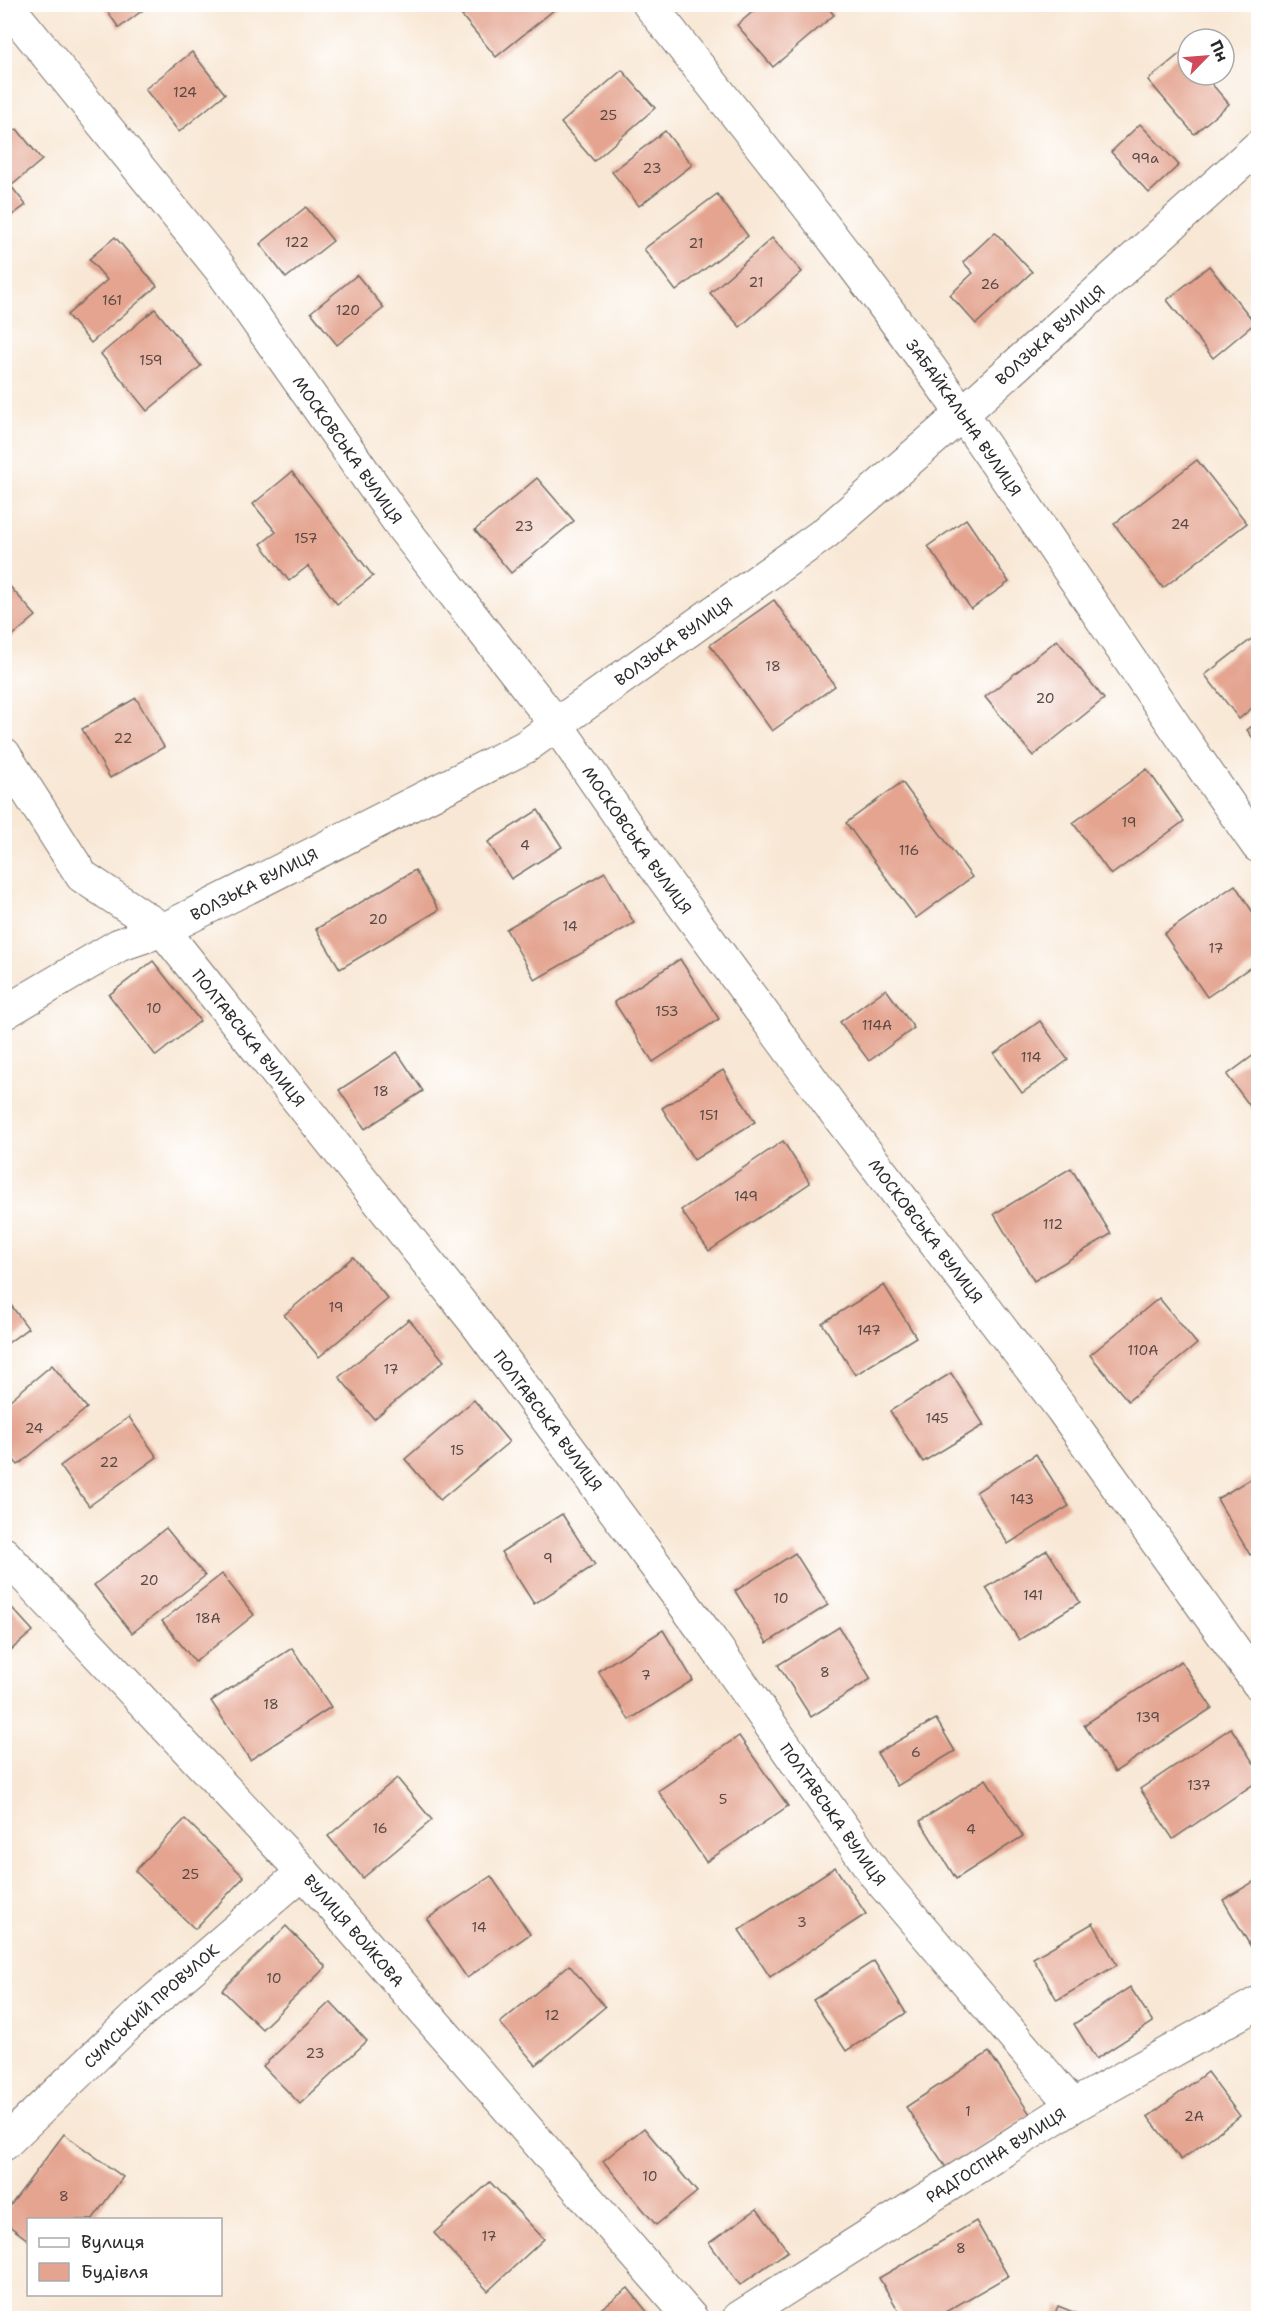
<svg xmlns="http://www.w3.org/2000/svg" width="1263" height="2323" font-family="'Shantell Sans',sans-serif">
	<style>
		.building { fill: #e4a490 }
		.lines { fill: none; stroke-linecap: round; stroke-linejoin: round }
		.minor-casing { stroke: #736d66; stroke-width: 35 }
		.minor { stroke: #fff; stroke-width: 33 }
		.labels { text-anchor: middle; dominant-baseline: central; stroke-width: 4.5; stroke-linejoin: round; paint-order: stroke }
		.number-label { font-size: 14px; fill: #594944 }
		.street-label { font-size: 16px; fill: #2b2b2b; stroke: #fff }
	</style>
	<rect width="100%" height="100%" fill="#fff"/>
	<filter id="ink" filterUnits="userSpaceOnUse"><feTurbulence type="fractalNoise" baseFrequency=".0167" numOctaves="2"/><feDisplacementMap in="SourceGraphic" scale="12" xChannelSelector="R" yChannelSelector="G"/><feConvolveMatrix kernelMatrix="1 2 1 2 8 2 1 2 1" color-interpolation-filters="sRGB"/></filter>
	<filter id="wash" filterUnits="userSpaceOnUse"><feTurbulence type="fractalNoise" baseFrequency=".008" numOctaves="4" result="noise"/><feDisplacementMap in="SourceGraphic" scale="24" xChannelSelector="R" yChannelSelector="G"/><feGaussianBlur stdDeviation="1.35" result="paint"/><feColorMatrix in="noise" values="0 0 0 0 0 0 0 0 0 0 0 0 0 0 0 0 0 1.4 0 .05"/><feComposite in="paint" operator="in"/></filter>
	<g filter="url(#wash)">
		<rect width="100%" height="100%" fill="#f8e7d4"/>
		<g id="blocks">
			<g class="building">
				<polygon points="102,4 151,4 119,28"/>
				<polygon points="762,4 825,4 834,15 773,67 737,25"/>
				<polygon points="476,5 560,5 496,57 462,16"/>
				<polygon points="1183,51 1188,57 1188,75 1204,75 1229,104 1194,134 1148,80"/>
				<polygon points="192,52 225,94 179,132 145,89"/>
				<polygon points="622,70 655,108 594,161 561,123"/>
				<polygon points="1140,124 1179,165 1149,193 1111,152"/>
				<polygon points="17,129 42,160 11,186 26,205 4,221 4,139"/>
				<polygon points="665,131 692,165 639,206 612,172"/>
				<polygon points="717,194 748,236 676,291 644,249"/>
				<polygon points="306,207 333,241 286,278 260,244"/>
				<polygon points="995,232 1032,272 976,324 950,295 973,273 963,262"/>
				<polygon points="115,237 157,286 91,343 67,315 107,280 89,259"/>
				<polygon points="772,238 802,272 740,327 710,293"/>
				<polygon points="1209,266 1255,323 1213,358 1167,300"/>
				<polygon points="357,275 384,308 337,345 311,312"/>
				<polygon points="155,309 201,366 147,411 101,354"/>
				<polygon points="1197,460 1247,523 1163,588 1114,524"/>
				<polygon points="292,472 373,576 337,604 308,566 289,581 261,544 276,532 253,504"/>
				<polygon points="537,478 574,521 511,573 475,530"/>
				<polygon points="966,519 1009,582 971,609 928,546"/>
				<polygon points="6,582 36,616 4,643 4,583"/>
				<polygon points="774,600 835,686 772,731 710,645"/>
				<polygon points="1258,634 1258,703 1239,719 1205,675"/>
				<polygon points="1057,640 1104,699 1033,756 985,697"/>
				<polygon points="136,698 164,747 110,778 82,729"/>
				<polygon points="1258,722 1258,745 1247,730"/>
				<polygon points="1147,769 1184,821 1111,875 1073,823"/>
				<polygon points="902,782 972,877 916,918 846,823"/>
				<polygon points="538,810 562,847 511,879 488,842"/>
				<polygon points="415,870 439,910 340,969 316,929"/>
				<polygon points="605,872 634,923 535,980 506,929"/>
				<polygon points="1235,885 1258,920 1258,962 1207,997 1164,934"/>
				<polygon points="680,959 719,1019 653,1062 614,1002"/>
				<polygon points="153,961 200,1021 156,1056 109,995"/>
				<polygon points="886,989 914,1028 869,1061 840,1022"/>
				<polygon points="1040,1021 1068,1060 1022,1093 994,1054"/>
				<polygon points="397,1052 423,1091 365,1129 339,1090"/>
				<polygon points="1258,1052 1258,1117 1227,1075"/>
				<polygon points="723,1070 755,1122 694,1160 662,1108"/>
				<polygon points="783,1141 810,1183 709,1251 681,1210"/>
				<polygon points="1071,1168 1111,1234 1034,1281 994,1214"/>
				<polygon points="353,1257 388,1299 319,1357 284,1315"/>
				<polygon points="884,1285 916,1337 855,1375 822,1323"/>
				<polygon points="4,1296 28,1328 4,1346"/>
				<polygon points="1159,1298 1197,1344 1128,1401 1090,1355"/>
				<polygon points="409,1319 444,1361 374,1419 339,1377"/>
				<polygon points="52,1365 87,1408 18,1465 4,1449 4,1405"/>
				<polygon points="951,1373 984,1425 923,1462 890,1411"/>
				<polygon points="474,1400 509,1442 440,1500 405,1459"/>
				<polygon points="129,1417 157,1457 89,1506 60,1466"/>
				<polygon points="1036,1454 1069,1506 1008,1544 976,1492"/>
				<polygon points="1258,1474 1258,1550 1250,1555 1217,1499"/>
				<polygon points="562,1514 595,1565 534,1604 501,1552"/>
				<polygon points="166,1528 205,1576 132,1633 94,1585"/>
				<polygon points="1047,1550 1080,1602 1019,1640 986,1588"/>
				<polygon points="795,1553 828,1605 767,1643 735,1591"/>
				<polygon points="222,1574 254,1615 195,1662 162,1621"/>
				<polygon points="4,1599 33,1631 4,1656"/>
				<polygon points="839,1627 871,1679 811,1717 778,1665"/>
				<polygon points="663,1630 693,1680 629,1720 598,1671"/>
				<polygon points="292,1648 331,1707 250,1760 211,1701"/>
				<polygon points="1181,1661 1212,1708 1115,1772 1084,1725"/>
				<polygon points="936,1719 955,1751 897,1786 877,1753"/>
				<polygon points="1231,1728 1258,1770 1258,1781 1173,1839 1140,1789"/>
				<polygon points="739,1736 788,1806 706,1862 658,1791"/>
				<polygon points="397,1778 432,1820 363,1878 328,1836"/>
				<polygon points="986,1779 1023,1836 956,1879 920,1821"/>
				<polygon points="185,1819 244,1877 195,1929 135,1871"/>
				<polygon points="835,1867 866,1914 770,1977 739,1930"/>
				<polygon points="491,1876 530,1934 467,1978 427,1919"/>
				<polygon points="1258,1879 1258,1950 1254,1952 1223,1900"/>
				<polygon points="1093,1923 1117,1965 1057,2000 1033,1958"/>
				<polygon points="286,1926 326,1967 262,2029 222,1990"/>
				<polygon points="874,1961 906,2013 846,2051 813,2000"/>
				<polygon points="569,1965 605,2007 536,2065 500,2023"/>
				<polygon points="1130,1987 1153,2022 1096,2059 1074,2024"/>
				<polygon points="330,2002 367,2041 300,2104 263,2066"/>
				<polygon points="989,2052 1030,2114 947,2169 906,2107"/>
				<polygon points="1207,2072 1240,2116 1181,2160 1148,2117"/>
				<polygon points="644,2128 697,2192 656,2225 603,2161"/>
				<polygon points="64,2134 123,2177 92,2220 28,2220 28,2240 4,2222 4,2214"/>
				<polygon points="490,2182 544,2239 488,2291 434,2233"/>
				<polygon points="757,2209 788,2251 740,2285 709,2243"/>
				<polygon points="976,2221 1008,2276 935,2318 903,2318 879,2278"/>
				<polygon points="628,2288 652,2318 589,2318"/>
				<polygon points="1058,2306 1088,2318 1053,2318"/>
			</g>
		</g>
	</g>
	<g filter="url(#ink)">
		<use href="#blocks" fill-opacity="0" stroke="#736d66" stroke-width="1.5"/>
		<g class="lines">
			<g class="minor-casing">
				<g id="minor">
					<path id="s1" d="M6 4 219 267 403 528 556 724 648 857 833 1109 1062 1409 1258 1683"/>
					<path id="s2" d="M649 4C756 140 865 274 963 415 1063 558 1157 704 1258 846"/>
					<path id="s3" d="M4 754 82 876 163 930 476 1323 710 1639 875 1874 1073 2106"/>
					<path id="s4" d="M4 1013 119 945 163 930 525 747 825 533 962 414 1258 147"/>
					<path id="s5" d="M4 1554 303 1872 691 2318"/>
					<path id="s6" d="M4 2144 140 2013 303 1872"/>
					<path id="s7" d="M739 2318 1073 2106 1258 2003"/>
				</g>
			</g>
			<use href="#minor" class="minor"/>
		</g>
	</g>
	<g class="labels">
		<g class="number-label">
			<text x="185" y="92">124</text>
			<text x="608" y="115">25</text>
			<text x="1145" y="158">99а</text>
			<text x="652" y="168">23</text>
			<text x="297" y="242">122</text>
			<text x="696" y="243">21</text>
			<text x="756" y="282">21</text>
			<text x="990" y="284">26</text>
			<text x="112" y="300">161</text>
			<text x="348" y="310">120</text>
			<text x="151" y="360">159</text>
			<text x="1180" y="524">24</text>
			<text x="524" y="526">23</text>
			<text x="306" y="538">157</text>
			<text x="773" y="666">18</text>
			<text x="1045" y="698">20</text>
			<text x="123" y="738">22</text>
			<text x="1129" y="822">19</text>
			<text x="525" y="845">4</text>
			<text x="909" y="850">116</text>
			<text x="378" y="919">20</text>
			<text x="570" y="926">14</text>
			<text x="1216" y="948">17</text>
			<text x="154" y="1008">10</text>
			<text x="667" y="1011">153</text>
			<text x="877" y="1025">114А</text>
			<text x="1031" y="1057">114</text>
			<text x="381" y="1091">18</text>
			<text x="709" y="1115">151</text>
			<text x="746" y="1196">149</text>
			<text x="1053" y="1224">112</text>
			<text x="336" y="1307">19</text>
			<text x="869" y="1330">147</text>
			<text x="1143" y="1350">110А</text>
			<text x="391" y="1369">17</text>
			<text x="937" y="1418">145</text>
			<text x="34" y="1428">24</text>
			<text x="457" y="1450">15</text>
			<text x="109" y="1462">22</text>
			<text x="1022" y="1499">143</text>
			<text x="548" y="1558">9</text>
			<text x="149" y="1580">20</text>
			<text x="1033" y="1595">141</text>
			<text x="781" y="1598">10</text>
			<text x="208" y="1618">18А</text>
			<text x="825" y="1672">8</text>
			<text x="646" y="1675">7</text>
			<text x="271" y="1704">18</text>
			<text x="1148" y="1717">139</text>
			<text x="916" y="1752">6</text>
			<text x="1199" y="1785">137</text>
			<text x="723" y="1799">5</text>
			<text x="380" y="1828">16</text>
			<text x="971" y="1829">4</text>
			<text x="190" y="1874">25</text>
			<text x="802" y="1922">3</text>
			<text x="479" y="1927">14</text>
			<text x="274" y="1978">10</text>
			<text x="552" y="2015">12</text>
			<text x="315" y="2053">23</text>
			<text x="968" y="2111">1</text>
			<text x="1194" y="2116">2А</text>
			<text x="650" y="2176">10</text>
			<text x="64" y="2196">8</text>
			<text x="489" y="2236">17</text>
			<text x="961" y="2248">8</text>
		</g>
		<g class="street-label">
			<text stroke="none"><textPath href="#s4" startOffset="1254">ВОЛЗЬКА ВУЛИЦЯ</textPath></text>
			<text stroke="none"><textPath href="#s2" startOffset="520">ЗАБАЙКАЛЬНА ВУЛИЦЯ</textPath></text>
			<text stroke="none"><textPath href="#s1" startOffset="562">МОСКОВСЬКА ВУЛИЦЯ</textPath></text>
			<text stroke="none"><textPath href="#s4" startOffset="768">ВОЛЗЬКА ВУЛИЦЯ</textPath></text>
			<text stroke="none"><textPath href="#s1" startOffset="1048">МОСКОВСЬКА ВУЛИЦЯ</textPath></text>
			<text stroke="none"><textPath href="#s4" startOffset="282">ВОЛЗЬКА ВУЛИЦЯ</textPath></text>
			<text stroke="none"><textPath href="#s3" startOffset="380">ПОЛТАВСЬКА ВУЛИЦЯ</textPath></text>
			<text stroke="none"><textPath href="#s1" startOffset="1534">МОСКОВСЬКА ВУЛИЦЯ</textPath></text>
			<text stroke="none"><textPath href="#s3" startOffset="866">ПОЛТАВСЬКА ВУЛИЦЯ</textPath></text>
			<text stroke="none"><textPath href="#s3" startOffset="1352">ПОЛТАВСЬКА ВУЛИЦЯ</textPath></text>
			<text stroke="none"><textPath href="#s5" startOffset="514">ВУЛИЦЯ ВОЙКОВА</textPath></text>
			<text stroke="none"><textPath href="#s6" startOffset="202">СУМСЬКИЙ ПРОВУЛОК</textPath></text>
			<text stroke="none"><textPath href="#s7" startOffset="304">РАДГОСПНА ВУЛИЦЯ</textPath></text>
		</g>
	</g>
	<rect width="1263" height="2323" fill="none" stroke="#fff" stroke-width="24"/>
	<rect x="27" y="2218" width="195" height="78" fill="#ffffff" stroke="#aaaaaa" stroke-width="1.5"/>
	<rect x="39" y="2238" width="30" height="9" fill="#ffffff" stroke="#aaaaaa" stroke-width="1.5"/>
	<text x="81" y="2248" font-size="18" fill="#2b2b2b">Вулиця</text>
	<rect x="39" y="2263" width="30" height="18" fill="#e4a490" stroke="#aaaaaa" stroke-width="1.5"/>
	<text x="81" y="2278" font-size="18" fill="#2b2b2b">Будівля</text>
	<g transform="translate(1206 57) rotate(65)"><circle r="28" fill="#ffffff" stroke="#aaaaaa" stroke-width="1.5"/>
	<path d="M0-4.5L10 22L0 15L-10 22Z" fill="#d1495b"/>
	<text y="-9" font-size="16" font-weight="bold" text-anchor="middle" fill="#2b2b2b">Пн</text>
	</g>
</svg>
